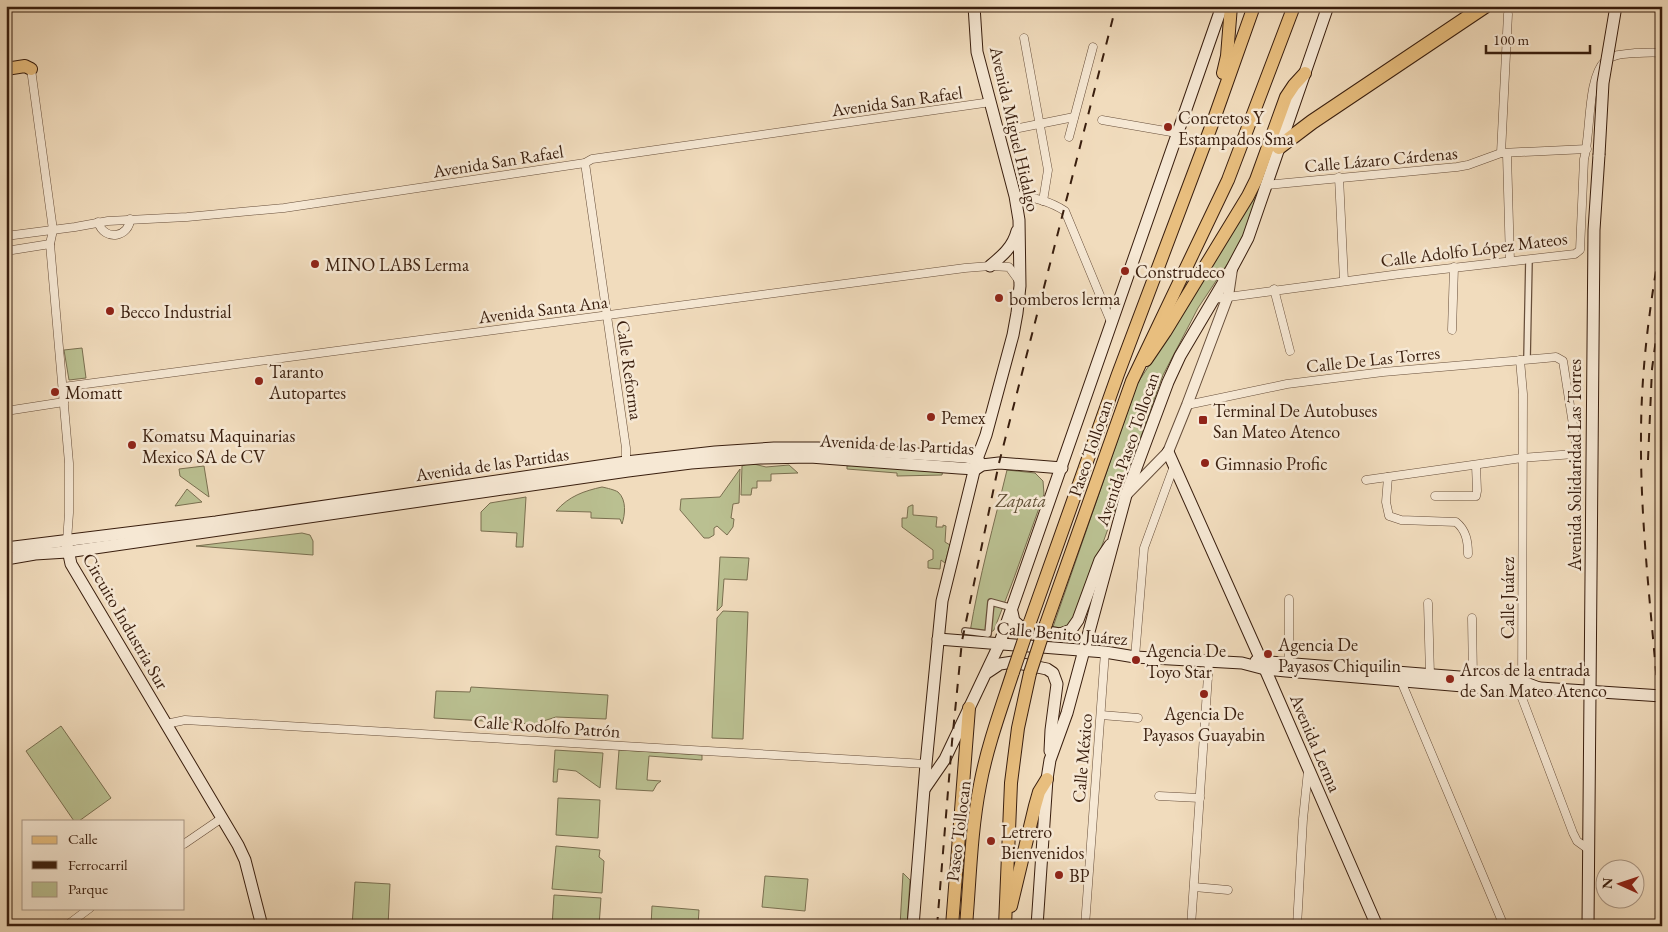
<svg xmlns="http://www.w3.org/2000/svg" width="1668" height="932" font-family="'EB Garamond',serif">
	<style>
		.green { fill: #bac091; stroke: #7a6f50 }
		.lines { fill: none; stroke-linecap: round; stroke-linejoin: round }
		.pedestrian-casing { stroke: #674e3a; stroke-width: 8 }
		.minor-casing { stroke: #674e3a; stroke-width: 9 }
		.tertiary-casing { stroke: #674e3a; stroke-width: 12 }
		.secondary-casing { stroke: #391e0e; stroke-width: 13 }
		.primary-casing { stroke: #391e0e; stroke-width: 14 }
		.trunk-casing { stroke: #391e0e; stroke-width: 14 }
		.motorway-casing { stroke: #391e0e; stroke-width: 16 }
		.pedestrian { stroke: #f6e8d4; stroke-width: 5.5 }
		.minor { stroke: #f6e8d4; stroke-width: 8 }
		.tertiary { stroke: #f6e8d4; stroke-width: 10 }
		.secondary { stroke: #f6e8d4; stroke-width: 11 }
		.primary { stroke: #e8be7e; stroke-width: 12 }
		.trunk { stroke: #e8be7e; stroke-width: 12 }
		.motorway { stroke: #e8be7e; stroke-width: 14 }
		.rail { stroke: #391e0e; stroke-width: 2; stroke-dasharray: 9 9; stroke-linecap: butt }
		.secondary-bridge-casing { stroke: #391e0e; stroke-width: 13; stroke-linecap: butt }
		.trunk-bridge-casing { stroke: #391e0e; stroke-width: 14; stroke-linecap: butt }
		.secondary-bridge { stroke: #f6e8d4; stroke-width: 11 }
		.trunk-bridge { stroke: #e8be7e; stroke-width: 12 }
		.poi-dot { fill: #8f2418; stroke: #f6e8d4; stroke-width: 2 }
		.labels { text-anchor: middle; dominant-baseline: central; stroke-width: 5; stroke-linejoin: round; paint-order: stroke }
		.street-label { font-size: 18px; fill: #391e0e; stroke: #f6e8d4 }
		.poi-label { font-size: 18px; fill: #391e0e; stroke: #f6e8d4; text-anchor: start }
		.park-label { font-size: 18px; font-style: italic; fill: #604f35; stroke: #f6e8d4 }
	</style>
	<rect width="100%" height="100%" fill="#f1dcbd"/>
	<filter id="stains"><feTurbulence type="fractalNoise" baseFrequency=".004" numOctaves="4"/><feColorMatrix values="0 0 0 0 .2 0 0 0 0 .09 0 0 0 0 .02 0 0 0 .5 -.17"/></filter>
	<radialGradient id="worn" r=".72"><stop offset=".6" stop-color="#630" stop-opacity="0"/><stop offset="1" stop-color="#630" stop-opacity=".3"/></radialGradient>
	<g class="green">
		<polygon points="1261,186 1242,242 1198,308 1163,375 1075,621 1064,628 1053,627 1137,384 1190,303 1248,203"/>
		<polygon points="82,348 86,378 69,380 64,350"/>
		<polygon points="750,463 766,467 789,465 798,473 771,474 771,481 757,481 757,488 752,488 751,495 741,495 742,466"/>
		<polygon points="874,463 943,469 942,475 897,476 897,473 847,469 847,466"/>
		<polygon points="204,466 209,497 180,476 179,469"/>
		<polygon points="740,469 739,503 733,504 731,518 734,519 733,527 727,535 717,526 714,528 714,535 709,538 704,538 680,510 681,499 720,497"/>
		<path d="M1007 470 1035 473 1043 481 1044 494 1014 578 994 630 990 633 970 632C979 577 994 524 1007 470Z"/>
		<path d="M602 487C607 488 615 490 618 492 627 500 625 515 622 524L620 519 591 518V512L556 511C569 496 584 491 602 487Z"/>
		<polygon points="187,489 202,502 175,506"/>
		<polygon points="526,497 523,547 516,547 517,533 481,531 481,512 490,503"/>
		<polygon points="912,505 913,505 913,515 937,517 936,527 943,527 943,525 946,526 945,542 950,545 945,563 941,560 940,569 928,568 928,561 933,559 933,550 902,527 902,518 907,518 908,507"/>
		<polygon points="302,533 310,535 313,541 313,555 196,546"/>
		<polygon points="720,557 749,558 747,580 724,579 722,606 717,611"/>
		<polygon points="723,611 748,612 743,739 712,738 717,618"/>
		<polygon points="471,687 608,695 606,719 556,717 534,724 434,718 436,691 470,692"/>
		<polygon points="61,726 111,798 79,821 74,821 26,751"/>
		<polygon points="555,750 603,753 600,788 576,771 558,769 557,782 553,782"/>
		<polygon points="619,750 702,755 702,760 649,756 647,780 661,781 657,784 653,791 616,789"/>
		<polygon points="558,798 600,800 598,838 556,835"/>
		<polygon points="556,846 600,850 599,857 604,861 602,893 552,889"/>
		<polygon points="903,873 910,880 907,926 900,926"/>
		<polygon points="765,876 808,879 805,911 762,907"/>
		<polygon points="355,882 390,884 388,926 352,926"/>
		<polygon points="554,895 601,898 599,926 552,926"/>
		<polygon points="652,906 699,910 698,926 651,926"/>
	</g>
	<g class="lines">
		<g class="pedestrian-casing">
			<g id="pedestrian">
				<polyline points="1527,359 1529,259"/>
				<polyline points="965,631 988,634 991,602 1013,608"/>
			</g>
		</g>
		<g class="minor-casing">
			<g id="minor">
				<polyline points="1024,38 1048,170 1043,201"/>
				<polyline points="31,69 53,230 50,244 69,463 69,513 67,541"/>
				<polyline points="1102,120 1177,133"/>
				<polyline points="999,132 1074,117"/>
				<polyline points="1069,137 1093,47"/>
				<polyline points="1501,153 1508,14"/>
				<polyline points="1507,154 1510,261"/>
				<polyline points="585,163 626,448 626,462"/>
				<polyline points="1339,177 1344,281"/>
				<polyline points="1266,185 1457,167 1468,165 1501,153 1587,149"/>
				<path d="M1015 196C1032 196 1051 202 1065 211L1111 322"/>
				<path d="M98 222C105 243 130 236 130 219"/>
				<polyline points="6,236 75,227 108,221 187,217 284,208 585,163 592,159 991,102"/>
				<polyline points="6,251 50,244"/>
				<polyline points="1274,289 1290,351"/>
				<path d="M1213 299 1400 274 1575 254 1580 250 1584 159C1591 134 1587 78 1605 61 1613 54 1625 54 1635 53 1644 53 1653 52 1662 53"/>
				<polyline points="1452,330 1454,267"/>
				<polyline points="1520,360 1523,394 1522,698 1573,833 1577,841 1588,849"/>
				<polyline points="63,387 965,268 990,266 1009,267 1019,281"/>
				<polyline points="1187,405 1287,384 1383,372 1546,358 1556,357 1563,361 1577,450 1574,454 1522,458 1366,480"/>
				<polyline points="6,411 64,402"/>
				<path d="M1388 477 1386 502 1389 516 1401 520 1456 522C1466 530 1468 541 1468 554"/>
				<polyline points="1435,496 1476,496 1477,491 1476,465"/>
				<polyline points="1428,603 1430,675"/>
				<polyline points="1472,618 1473,678"/>
				<polyline points="1135,657 1144,548 1174,466"/>
				<polyline points="1289,662 1289,599"/>
				<polyline points="1401,681 1504,926"/>
				<polyline points="1101,715 1138,718"/>
				<polyline points="166,724 185,720 926,764"/>
				<polyline points="1159,796 1200,798"/>
				<polyline points="184,844 222,818"/>
				<polyline points="1194,887 1228,890"/>
				<polyline points="66,926 90,908"/>
				<polyline points="1085,926 1105,652"/>
				<polyline points="1191,926 1209,661"/>
				<polyline points="1297,926 1303,819 1308,771"/>
			</g>
		</g>
		<g class="tertiary-casing">
			<polyline id="tertiary" points="1127,494 1168,452 1187,405 1228,296 1232,269"/>
		</g>
		<g class="secondary-casing">
			<g id="secondary">
				<path d="M990 266C1002 256 1013 247 1017 231"/>
				<polyline points="1168,452 1265,669 1377,926"/>
				<polyline points="67,545 71,564 238,845 245,860 262,926"/>
				<polyline points="6,548 216,522 626,462 715,452 774,448 818,448 966,457 977,459 982,465"/>
				<polyline points="6,559 35,554 67,552 628,471 691,463 760,458 810,457 959,468 976,469 982,465 999,463 1062,468"/>
				<polyline points="1012,612 1014,621 1022,628 1060,634 1071,630 1078,620 1100,560 1110,545"/>
				<polyline points="938,639 1105,652 1135,657 1242,663 1265,669 1286,671 1522,691 1540,688 1662,696"/>
				<polyline points="1256,661 1523,682 1539,688"/>
				<polyline points="988,672 1000,664 1013,662 1047,669 1053,673 1057,684 1051,730 1050,751"/>
				<polyline points="925,788 945,759 999,645 1222,6"/>
				<polyline points="913,926 926,764 942,601 977,459 986,435 1013,335 1017,313 1020,286 1019,220 1015,196 977,52 974,6"/>
				<polyline points="1037,926 1047,779 1050,760 1067,713 1126,495 1168,382 1180,356 1232,268 1248,238 1328,6"/>
				<polyline points="1588,926 1594,230 1599,155"/>
			</g>
		</g>
		<g class="primary-casing">
			<polyline id="primary" points="1146,360 1165,332 1248,196 1256,180 1286,97 1294,85 1305,73"/>
		</g>
		<g class="trunk-casing">
			<g id="trunk">
				<polyline points="6,69 25,66 31,69"/>
				<polyline points="1223,73 1227,56 1231,6"/>
				<polyline points="1030,622 1118,374 1214,119 1254,6"/>
				<polyline points="1046,624 1132,381 1228,180 1294,6"/>
				<polyline points="1011,906 1035,806 1039,792 1047,779"/>
				<polyline points="952,926 969,708"/>
				<path d="M966 926C970 879 971 831 980 785 987 747 1001 709 1013 672"/>
				<polyline points="1005,926 1011,783 1018,728 1030,673"/>
			</g>
		</g>
		<g class="motorway-casing">
			<polyline id="motorway" points="1279,147 1312,122 1485,6"/>
		</g>
		<use href="#pedestrian" class="pedestrian"/>
		<use href="#minor" class="minor"/>
		<use href="#tertiary" class="tertiary"/>
		<use href="#secondary" class="secondary"/>
		<use href="#primary" class="primary"/>
		<use href="#trunk" class="trunk"/>
		<use href="#motorway" class="motorway"/>
		<g class="rail">
			<path d="M1662 236C1650 302 1641 369 1641 436 1640 543 1657 650 1662 758"/>
			<polyline points="1648,460 1652,369 1662,294"/>
			<polyline points="937,926 952,742 962,641 999,463 1116,6"/>
		</g>
		<g class="secondary-bridge-casing">
			<polyline id="secondary-bridge" points="1599,155 1603,83 1616,6"/>
		</g>
		<g class="trunk-bridge-casing">
			<g id="trunk-bridge">
				<polyline points="1013,672 1030,622"/>
				<polyline points="1030,673 1046,624"/>
			</g>
		</g>
		<use href="#secondary-bridge" class="secondary-bridge"/>
		<use href="#trunk-bridge" class="trunk-bridge"/>
	</g>
	<g class="poi-dot">
		<circle cx="1168" cy="127" r="5"/>
		<circle cx="315" cy="264" r="5"/>
		<circle cx="1125" cy="271" r="5"/>
		<circle cx="999" cy="298" r="5"/>
		<circle cx="110" cy="311" r="5"/>
		<circle cx="259" cy="381" r="5"/>
		<circle cx="55" cy="392" r="5"/>
		<circle cx="931" cy="417" r="5"/>
		<rect x="1198" y="415" width="10" height="10" rx="2.5"/>
		<circle cx="132" cy="445" r="5"/>
		<circle cx="1205" cy="463" r="5"/>
		<circle cx="1268" cy="654" r="5"/>
		<circle cx="1136" cy="660" r="5"/>
		<circle cx="1450" cy="679" r="5"/>
		<circle cx="1204" cy="694" r="5"/>
		<circle cx="991" cy="841" r="5"/>
		<circle cx="1059" cy="875" r="5"/>
	</g>
	<g class="labels">
		<g class="street-label">
			<text transform="translate(897 101) rotate(-8)">Avenida San Rafael</text>
			<text transform="translate(1015 129) rotate(77)">Avenida Miguel Hidalgo</text>
			<text transform="translate(1381 159) rotate(-5)">Calle Lázaro Cárdenas</text>
			<text transform="translate(498 161) rotate(-9)">Avenida San Rafael</text>
			<text transform="translate(1474 249) rotate(-7)">Calle Adolfo López Mateos</text>
			<text transform="translate(543 309) rotate(-7)">Avenida Santa Ana</text>
			<text transform="translate(1373 359) rotate(-6)">Calle De Las Torres</text>
			<text transform="translate(630 370) rotate(82)">Calle Reforma</text>
			<text transform="translate(897 444) rotate(3)">Avenida de las Partidas</text>
			<text transform="translate(1090 448) rotate(-71)">Paseo Tollocan</text>
			<text transform="translate(1127 449) rotate(-71)">Avenida Paseo Tollocan</text>
			<text transform="translate(492 464) rotate(-8)">Avenida de las Partidas</text>
			<text transform="translate(1574 465) rotate(-90)">Avenida Solidaridad Las Torres</text>
			<text transform="translate(1507 598) rotate(-90)">Calle Juárez</text>
			<text transform="translate(126 621) rotate(60)">Circuito Industria Sur</text>
			<text transform="translate(1062 633) rotate(5)">Calle Benito Juárez</text>
			<text transform="translate(547 726) rotate(4)">Calle Rodolfo Patrón</text>
			<text transform="translate(1316 743) rotate(67)">Avenida Lerma</text>
			<text transform="translate(1082 758) rotate(-85)">Calle México</text>
			<text transform="translate(958 831) rotate(-83)">Paseo Tollocan</text>
		</g>
		<g class="poi-label">
			<text x="1178" y="117">Concretos Y<tspan x="1178" dy="21">Estampados Sma</tspan></text>
			<text x="325" y="264">MINO LABS Lerma</text>
			<text x="1135" y="271">Construdeco</text>
			<text x="1009" y="298">bomberos lerma</text>
			<text x="120" y="311">Becco Industrial</text>
			<text x="269" y="371">Taranto<tspan x="269" dy="21">Autopartes</tspan></text>
			<text x="65" y="392">Momatt</text>
			<text x="1213" y="410">Terminal De Autobuses<tspan x="1213" dy="21">San Mateo Atenco</tspan></text>
			<text x="941" y="417">Pemex</text>
			<text x="142" y="435">Komatsu Maquinarias<tspan x="142" dy="21">Mexico SA de CV</tspan></text>
			<text x="1215" y="463">Gimnasio Profic</text>
			<text x="1278" y="644">Agencia De<tspan x="1278" dy="21">Payasos Chiquilin</tspan></text>
			<text x="1146" y="650">Agencia De<tspan x="1146" dy="21">Toyo Star</tspan></text>
			<text x="1460" y="669">Arcos de la entrada<tspan x="1460" dy="21">de San Mateo Atenco</tspan></text>
			<text x="1204" y="713" text-anchor="middle">Agencia De<tspan x="1204" dy="21">Payasos Guayabin</tspan></text>
			<text x="1001" y="831">Letrero<tspan x="1001" dy="21">Bienvenidos</tspan></text>
			<text x="1069" y="875">BP</text>
		</g>
		<g class="park-label">
			<text x="1021" y="500">Zapata</text>
		</g>
	</g>
	<rect width="1668" height="932" fill="none" stroke="#f1dcbd" stroke-width="25"/>
	<rect x="8" y="8" width="1653" height="917" fill="none" stroke="#391e0e" stroke-width="2.5"/>
	<rect x="12" y="12" width="1643" height="907" fill="none" stroke="#391e0e"/>
	<rect x="22" y="820" width="162" height="90" fill="#f6e8d4" stroke="#aa9785"/>
	<rect x="32" y="836" width="25" height="8" fill="#e8be7e" stroke="#aa9785"/>
	<text x="68" y="844" font-size="15" fill="#391e0e">Calle</text>
	<rect x="32" y="861" width="25" height="8" fill="#391e0e" stroke="#aa9785"/>
	<text x="68" y="870" font-size="15" fill="#391e0e">Ferrocarril</text>
	<rect x="32" y="882" width="25" height="15" fill="#bac091" stroke="#aa9785"/>
	<text x="68" y="894" font-size="15" fill="#391e0e">Parque</text>
	<g transform="translate(1620 884) rotate(273)"><circle r="24" fill="#f6e8d4" stroke="#aa9785"/>
	<path d="M0-4L9 19L0 12L-9 19Z" fill="#8f2418"/>
	<text y="-8" font-size="14" font-weight="bold" text-anchor="middle" fill="#391e0e">N</text>
	</g>
	<path d="M1486 45v8h104v-8" fill="none" stroke="#391e0e" stroke-width="2.5"/>
	<text x="1493" y="45" font-size="15" fill="#391e0e" stroke="#f6e8d4" stroke-width="4" paint-order="stroke">100 m</text>
	<rect width="100%" height="100%" filter="url(#stains)"/>
	<rect width="100%" height="100%" fill="url(#worn)"/>
</svg>
